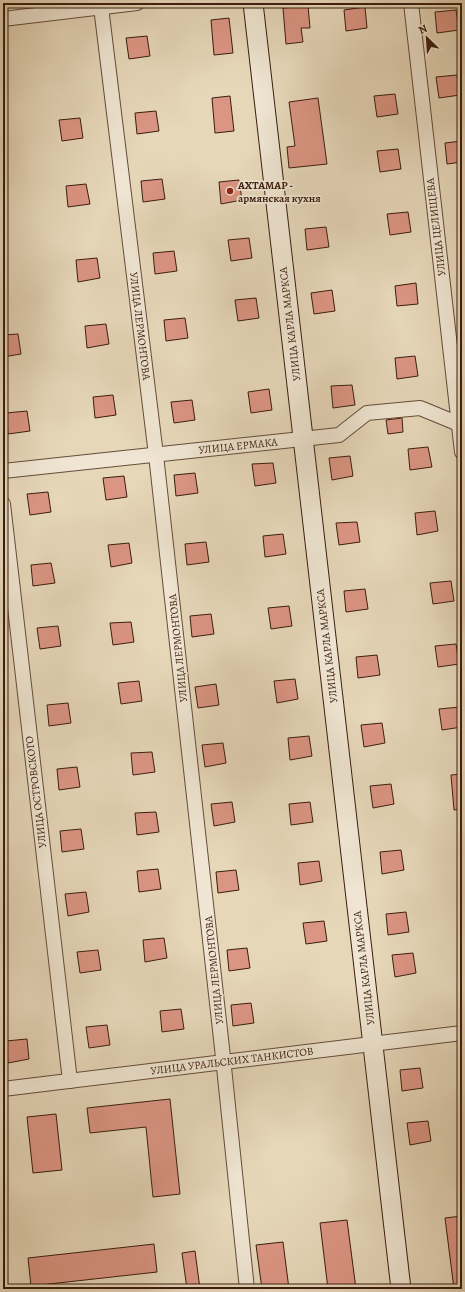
<svg xmlns="http://www.w3.org/2000/svg" width="465" height="1292" font-family="Alegreya,serif">
	<style>
		.building { fill: #db9583; stroke: #3b1d0f }
		.lines { fill: none; stroke-linecap: round; stroke-linejoin: round }
		.street-casing { stroke: #664c3a; stroke-width: 16 }
		.secondary-casing { stroke: #3b1d0f; stroke-width: 21 }
		.street { stroke: #efe5d2; stroke-width: 14 }
		.secondary { stroke: #efe5d2; stroke-width: 19 }
		.poi-dot { fill: #8f2418; stroke: #efe5d2; stroke-width: 1.5 }
		.labels { text-anchor: middle; dominant-baseline: central; stroke-width: 3.5; stroke-linejoin: round; paint-order: stroke }
		.poi-label { font-size: 11px; font-weight: bold; fill: #3b1d0f; stroke: #efe5d2; text-anchor: start }
		.street-label { font-size: 11px; fill: #3b1d0f; stroke: #efe5d2 }
	</style>
	<rect width="100%" height="100%" fill="#e6d7b9"/>
	<filter id="stains"><feTurbulence type="fractalNoise" baseFrequency=".005" numOctaves="4"/><feColorMatrix values="0 0 0 0 .2 0 0 0 0 .09 0 0 0 0 .02 0 0 0 .5 -.17"/></filter>
	<radialGradient id="worn" r=".72"><stop offset=".6" stop-color="#630" stop-opacity="0"/><stop offset="1" stop-color="#630" stop-opacity=".3"/></radialGradient>
	<g class="building">
		<polygon points="308,6 310,28 301,28 303,42 286,44 283,8"/>
		<polygon points="365,7 367,28 346,31 344,10"/>
		<polygon points="456,10 459,30 437,33 435,12"/>
		<polygon points="229,18 233,53 214,55 211,20"/>
		<polygon points="147,36 150,56 129,59 126,38"/>
		<polygon points="457,75 460,95 439,98 436,77"/>
		<polygon points="395,94 398,114 377,117 374,96"/>
		<polygon points="230,96 234,131 215,133 212,98"/>
		<polygon points="318,98 327,164 289,168 287,147 295,146 289,102"/>
		<polygon points="156,111 159,131 137,134 135,113"/>
		<polygon points="80,118 83,138 62,141 59,120"/>
		<polygon points="462,141 462,162 447,164 445,143"/>
		<polygon points="398,149 401,169 380,172 377,151"/>
		<polygon points="162,179 165,199 143,202 141,181"/>
		<polygon points="239,180 242,200 221,204 219,182"/>
		<polygon points="86,184 90,204 68,207 66,186"/>
		<polygon points="408,212 411,232 390,235 387,214"/>
		<polygon points="326,227 329,247 307,250 305,229"/>
		<polygon points="249,238 252,258 231,261 228,240"/>
		<polygon points="174,251 177,271 155,274 153,253"/>
		<polygon points="97,258 100,278 78,282 76,260"/>
		<polygon points="416,283 418,304 397,306 395,286"/>
		<polygon points="332,290 335,311 314,314 311,293"/>
		<polygon points="256,298 259,318 238,321 235,300"/>
		<polygon points="185,318 188,338 166,341 164,320"/>
		<polygon points="106,324 109,344 87,348 85,326"/>
		<polygon points="18,334 21,354 3,357 3,335"/>
		<polygon points="415,356 418,376 397,379 395,358"/>
		<polygon points="352,385 355,405 333,408 331,386"/>
		<polygon points="269,389 272,410 251,413 248,392"/>
		<polygon points="113,395 116,415 95,418 93,397"/>
		<polygon points="192,400 195,420 174,423 171,402"/>
		<polygon points="27,411 30,431 8,434 6,413"/>
		<polygon points="402,418 403,432 388,434 386,420"/>
		<polygon points="428,447 432,467 410,470 408,449"/>
		<polygon points="350,456 353,476 332,480 329,458"/>
		<polygon points="273,463 276,483 255,486 252,464"/>
		<polygon points="195,473 198,493 176,496 174,475"/>
		<polygon points="124,476 127,497 106,500 103,478"/>
		<polygon points="48,492 51,512 30,515 27,494"/>
		<polygon points="435,511 438,531 417,535 415,513"/>
		<polygon points="357,522 360,542 339,545 336,523"/>
		<polygon points="283,534 286,554 265,557 263,536"/>
		<polygon points="206,542 209,562 187,565 185,544"/>
		<polygon points="129,543 132,563 111,567 108,545"/>
		<polygon points="51,563 55,583 33,586 31,565"/>
		<polygon points="451,581 454,601 433,604 430,583"/>
		<polygon points="365,589 368,609 346,612 344,591"/>
		<polygon points="289,606 292,626 271,629 268,608"/>
		<polygon points="211,614 214,634 192,637 190,616"/>
		<polygon points="131,622 134,642 113,645 110,623"/>
		<polygon points="58,626 61,646 40,649 37,628"/>
		<polygon points="456,644 459,664 438,667 435,646"/>
		<polygon points="377,655 380,675 358,678 356,657"/>
		<polygon points="295,679 298,699 277,703 274,681"/>
		<polygon points="139,681 142,701 121,704 118,683"/>
		<polygon points="216,684 219,705 198,708 195,687"/>
		<polygon points="68,703 71,723 49,726 47,705"/>
		<polygon points="460,707 462,727 442,730 439,709"/>
		<polygon points="382,723 385,743 364,747 361,725"/>
		<polygon points="309,736 312,756 290,760 288,738"/>
		<polygon points="223,743 226,763 205,767 202,745"/>
		<polygon points="152,752 155,772 133,775 131,753"/>
		<polygon points="77,767 80,787 59,790 57,769"/>
		<polygon points="462,774 462,809 454,810 451,775"/>
		<polygon points="391,784 394,804 373,808 370,786"/>
		<polygon points="232,802 235,822 214,826 211,804"/>
		<polygon points="310,802 313,822 291,825 289,804"/>
		<polygon points="156,812 159,832 137,835 135,813"/>
		<polygon points="81,829 84,849 62,852 60,831"/>
		<polygon points="401,850 404,870 382,874 380,852"/>
		<polygon points="319,861 322,881 300,885 298,863"/>
		<polygon points="158,869 161,889 139,892 137,871"/>
		<polygon points="236,870 239,890 218,893 216,872"/>
		<polygon points="86,892 89,912 68,916 65,894"/>
		<polygon points="406,912 409,932 388,935 386,914"/>
		<polygon points="324,921 327,941 306,944 303,923"/>
		<polygon points="164,938 167,958 145,962 143,940"/>
		<polygon points="247,948 250,968 229,971 227,950"/>
		<polygon points="98,950 101,970 80,973 77,952"/>
		<polygon points="413,953 416,973 395,977 392,955"/>
		<polygon points="251,1003 254,1023 233,1026 231,1005"/>
		<polygon points="181,1009 184,1029 162,1032 160,1011"/>
		<polygon points="107,1025 110,1045 89,1048 86,1027"/>
		<polygon points="27,1039 29,1059 8,1063 6,1041"/>
		<polygon points="420,1068 423,1088 402,1091 400,1070"/>
		<polygon points="170,1099 180,1194 153,1197 146,1127 90,1133 87,1108"/>
		<polygon points="56,1114 62,1170 33,1173 27,1117"/>
		<polygon points="428,1121 431,1141 410,1145 407,1123"/>
		<polygon points="462,1216 462,1289 454,1289 445,1218"/>
		<polygon points="347,1220 356,1289 328,1289 320,1223"/>
		<polygon points="283,1242 289,1289 262,1289 256,1245"/>
		<polygon points="154,1244 157,1272 31,1286 28,1258"/>
		<polygon points="195,1251 200,1289 187,1289 182,1253"/>
	</g>
	<g class="lines">
		<g class="street-casing">
			<g id="street">
				<polyline points="411,3 462,452"/>
				<polyline points="101,7 156,455 222,1048 247,1289"/>
				<polyline points="3,19 137,3"/>
				<polyline points="3,471 339,435 367,413 420,408 459,424 462,424"/>
				<polyline points="3,504 70,1081"/>
				<polyline points="3,1089 462,1033"/>
			</g>
		</g>
		<g class="secondary-casing">
			<polyline id="secondary" points="253,3 401,1289"/>
		</g>
		<use href="#street" class="street"/>
		<use href="#secondary" class="secondary"/>
	</g>
	<circle class="poi-dot" cx="230" cy="191" r="4"/>
	<g class="labels">
		<g class="poi-label">
			<text x="238" y="185">АХТАМАР -<tspan x="238" dy="13">армянская кухня</tspan></text>
		</g>
		<g class="street-label">
			<text transform="translate(436 227) rotate(-97)">УЛИЦА ЦЕЛИЩЕВА</text>
			<text transform="translate(290 324) rotate(-97)">УЛИЦА КАРЛА МАРКСА</text>
			<text transform="translate(140 326) rotate(83)">УЛИЦА ЛЕРМОНТОВА</text>
			<text transform="translate(238 446) rotate(-6)">УЛИЦА ЕРМАКА</text>
			<text transform="translate(327 646) rotate(-97)">УЛИЦА КАРЛА МАРКСА</text>
			<text transform="translate(178 648) rotate(-96)">УЛИЦА ЛЕРМОНТОВА</text>
			<text transform="translate(36 792) rotate(-97)">УЛИЦА ОСТРОВСКОГО</text>
			<text transform="translate(364 968) rotate(-97)">УЛИЦА КАРЛА МАРКСА</text>
			<text transform="translate(214 970) rotate(-96)">УЛИЦА ЛЕРМОНТОВА</text>
			<text transform="translate(232 1061) rotate(-7)">УЛИЦА УРАЛЬСКИХ ТАНКИСТОВ</text>
		</g>
	</g>
	<rect width="465" height="1292" fill="none" stroke="#e6d7b9" stroke-width="16"/>
	<rect x="4" y="4" width="457" height="1284" fill="none" stroke="#3b1d0f" stroke-width="2"/>
	<rect x="8" y="8" width="449" height="1276" fill="none" stroke="#3b1d0f"/>
	<g transform="translate(427 38) rotate(335)" stroke="#efe5d2" stroke-width="3" paint-order="stroke">
	<path d="M0-3L7 15L0 10L-7 15Z" fill="#3b1d0f"/>
	<text y="-6" font-size="11" font-weight="bold" text-anchor="middle" fill="#3b1d0f">N</text>
	</g>
	<rect width="100%" height="100%" filter="url(#stains)"/>
	<rect width="100%" height="100%" fill="url(#worn)"/>
</svg>
